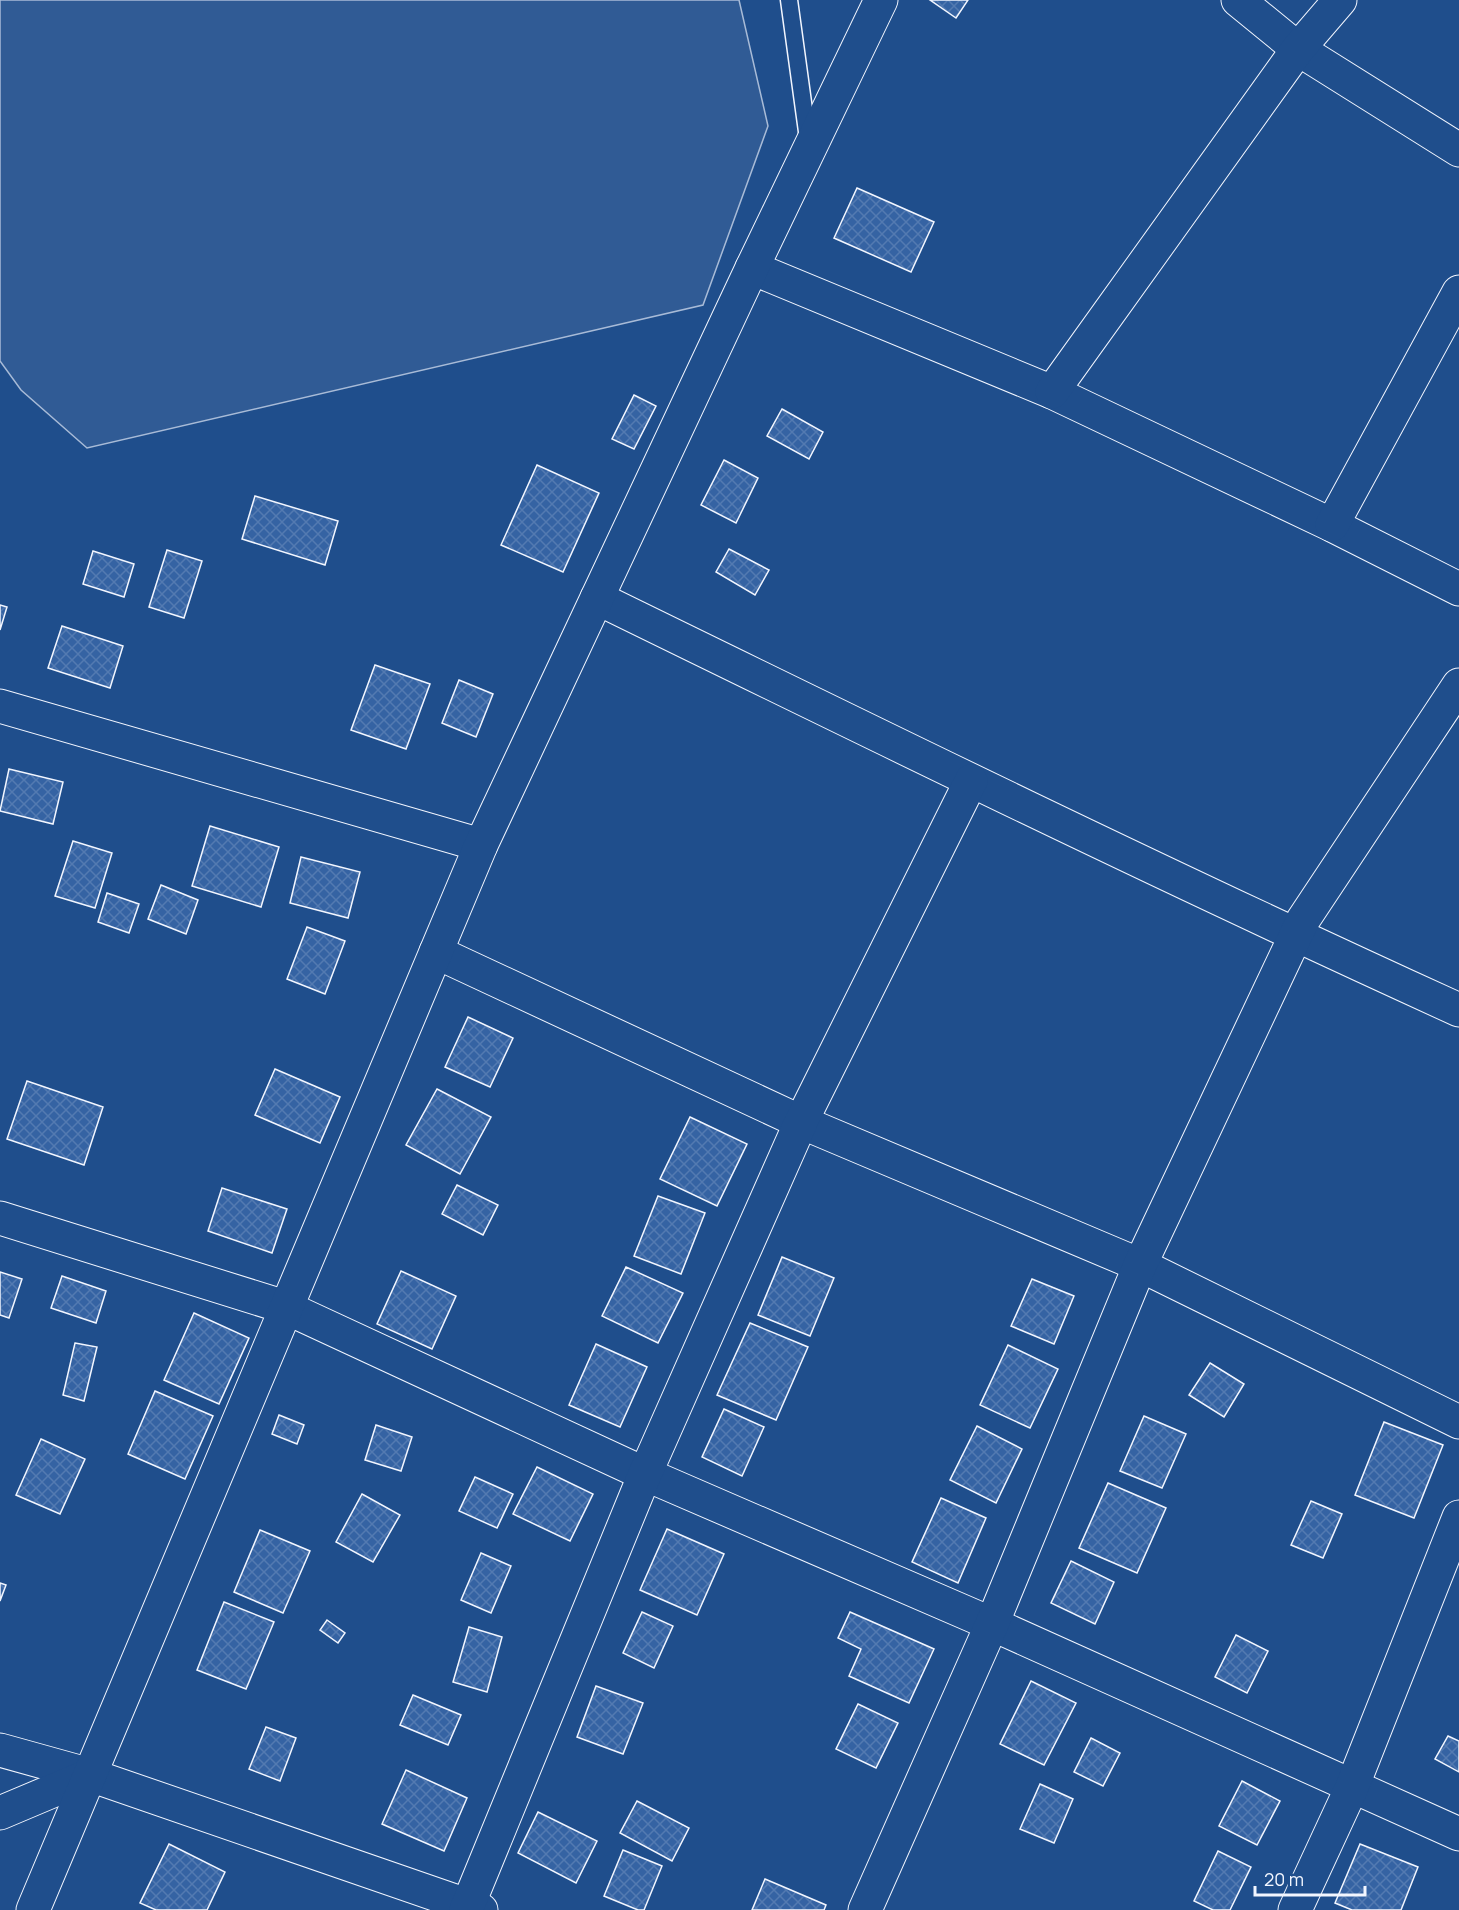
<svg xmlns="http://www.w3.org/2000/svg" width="1459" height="1910" font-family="Manrope,sans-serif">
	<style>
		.built { fill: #305b95; stroke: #a8bbd7; stroke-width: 1.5 }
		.building { fill: url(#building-cross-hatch); stroke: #f2f6ff; stroke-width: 1.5 }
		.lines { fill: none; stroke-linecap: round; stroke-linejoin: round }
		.service-casing { stroke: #f2f6ff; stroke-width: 19 }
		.minor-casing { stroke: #f2f6ff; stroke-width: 35 }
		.service { stroke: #1f4e8c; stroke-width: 16 }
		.minor { stroke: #1f4e8c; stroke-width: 33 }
	</style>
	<defs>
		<pattern id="building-cross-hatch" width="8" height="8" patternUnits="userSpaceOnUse" patternTransform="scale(1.5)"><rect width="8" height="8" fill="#3563a3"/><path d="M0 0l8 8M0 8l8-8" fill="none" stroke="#537ab1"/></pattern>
	</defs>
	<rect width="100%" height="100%" fill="#1f4e8c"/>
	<polygon class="built" points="0,0 739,0 768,126 703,305 87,448 21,390 0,361"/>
	<g class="building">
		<polygon points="930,0 968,0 956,18"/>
		<polygon points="857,188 934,222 911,272 834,238"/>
		<polygon points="634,395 656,406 634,449 612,439"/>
		<polygon points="782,409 823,432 809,459 767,436"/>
		<polygon points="724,460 758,478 736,523 701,505"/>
		<polygon points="537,465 599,493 563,572 501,545"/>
		<polygon points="255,496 338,521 325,565 242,539"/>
		<polygon points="729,549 769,570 755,595 716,572"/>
		<polygon points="167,550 202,561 184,618 149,607"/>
		<polygon points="93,551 134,564 124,597 83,584"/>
		<polygon points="0,605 7,607 0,630"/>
		<polygon points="62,626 123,646 110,688 48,668"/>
		<polygon points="375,665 430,684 406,749 351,730"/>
		<polygon points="459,680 493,694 476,737 442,723"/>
		<polygon points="9,769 63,782 53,824 0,811"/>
		<polygon points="210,826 279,847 261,907 192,886"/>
		<polygon points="73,841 112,853 95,908 55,896"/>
		<polygon points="301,857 360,872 348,918 290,903"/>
		<polygon points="161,885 198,900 186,934 148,919"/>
		<polygon points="107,893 139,904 129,933 98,922"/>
		<polygon points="307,927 345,941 325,994 287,979"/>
		<polygon points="468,1017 513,1038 490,1087 445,1067"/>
		<polygon points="275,1069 340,1097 320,1143 255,1115"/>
		<polygon points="27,1081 103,1107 84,1165 7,1139"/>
		<polygon points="437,1089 491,1117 460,1174 406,1145"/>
		<polygon points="690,1117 747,1144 717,1206 660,1179"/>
		<polygon points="457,1185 498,1205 483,1235 442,1214"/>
		<polygon points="222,1188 287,1209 272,1253 208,1231"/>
		<polygon points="658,1196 705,1213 681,1274 634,1256"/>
		<polygon points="782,1257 834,1278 810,1336 758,1315"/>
		<polygon points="626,1267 683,1293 658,1343 602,1316"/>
		<polygon points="401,1271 456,1296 432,1349 377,1324"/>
		<polygon points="0,1272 22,1279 9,1318 0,1315"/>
		<polygon points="62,1276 106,1291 96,1323 51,1308"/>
		<polygon points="1032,1279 1074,1296 1054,1344 1011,1326"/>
		<polygon points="194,1313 249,1338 219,1404 164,1380"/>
		<polygon points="750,1323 808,1347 776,1420 717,1395"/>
		<polygon points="75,1343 97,1347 84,1401 63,1395"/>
		<polygon points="596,1344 647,1367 620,1427 569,1405"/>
		<polygon points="1008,1345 1058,1369 1030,1428 980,1405"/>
		<polygon points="1210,1363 1244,1384 1224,1417 1189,1395"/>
		<polygon points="155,1391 213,1416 185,1479 128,1454"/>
		<polygon points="724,1409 764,1427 742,1476 702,1457"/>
		<polygon points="279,1415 304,1425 297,1444 272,1434"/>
		<polygon points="1144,1416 1186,1434 1162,1488 1120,1471"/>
		<polygon points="1384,1422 1443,1445 1414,1518 1355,1495"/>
		<polygon points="376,1425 412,1437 401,1471 365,1460"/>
		<polygon points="977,1426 1022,1449 996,1503 950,1480"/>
		<polygon points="41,1439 85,1459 60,1514 16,1495"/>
		<polygon points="537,1467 593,1494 570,1541 513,1514"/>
		<polygon points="475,1477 513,1494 497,1528 459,1511"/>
		<polygon points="1108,1483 1166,1508 1137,1573 1079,1548"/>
		<polygon points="362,1494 400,1515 373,1562 336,1542"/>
		<polygon points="941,1498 986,1518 958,1583 912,1562"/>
		<polygon points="1311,1501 1342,1514 1323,1558 1291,1545"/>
		<polygon points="667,1529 724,1554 697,1615 640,1590"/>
		<polygon points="260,1530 310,1551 283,1613 234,1592"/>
		<polygon points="481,1553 511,1566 491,1613 461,1600"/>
		<polygon points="1071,1561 1114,1582 1095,1624 1051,1603"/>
		<polygon points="0,1583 6,1585 0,1601"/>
		<polygon points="224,1602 274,1622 246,1689 197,1670"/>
		<polygon points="642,1612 673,1626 654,1668 623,1653"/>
		<polygon points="850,1612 934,1649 909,1703 849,1676 861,1649 838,1638"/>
		<polygon points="327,1620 345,1633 338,1643 320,1630"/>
		<polygon points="469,1627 502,1637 487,1692 453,1682"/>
		<polygon points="1236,1635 1268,1651 1247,1693 1215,1677"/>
		<polygon points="1031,1681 1076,1703 1044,1765 1000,1744"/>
		<polygon points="596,1686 643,1703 623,1754 577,1737"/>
		<polygon points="413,1695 461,1715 448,1745 400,1725"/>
		<polygon points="858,1704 898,1723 876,1768 836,1749"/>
		<polygon points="266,1727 296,1738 280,1781 249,1769"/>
		<polygon points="1448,1736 1459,1741 1459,1772 1435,1759"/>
		<polygon points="1091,1738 1120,1753 1103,1786 1074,1772"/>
		<polygon points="406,1770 467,1798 444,1851 382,1824"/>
		<polygon points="1242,1781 1280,1801 1257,1845 1219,1826"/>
		<polygon points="1040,1784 1073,1799 1054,1843 1020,1829"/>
		<polygon points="637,1801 689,1828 672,1861 620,1833"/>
		<polygon points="538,1812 597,1841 576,1883 518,1853"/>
		<polygon points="169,1844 225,1872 207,1910 156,1910 140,1903"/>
		<polygon points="1360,1844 1418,1867 1401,1910 1352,1910 1335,1903"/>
		<polygon points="623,1850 662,1866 644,1910 638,1910 604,1896"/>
		<polygon points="1218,1851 1251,1867 1230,1910 1213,1910 1194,1901"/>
		<polygon points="765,1879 826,1905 824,1910 752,1910"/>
	</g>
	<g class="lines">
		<g class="service-casing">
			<polyline id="service" points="789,0 808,139"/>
		</g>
		<g class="minor-casing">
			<g id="minor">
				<polyline points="1238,0 1298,49 1459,150"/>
				<polyline points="752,268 1052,392 1332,525 1459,589"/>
				<polyline points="1052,392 1298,49 1340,0"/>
				<polyline points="1332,525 1459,292"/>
				<path d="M597 598C883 738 1169 878 1459 1010"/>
				<polyline points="0,706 481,845"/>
				<polyline points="436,952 801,1122 1140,1265 1459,1422"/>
				<polyline points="0,1218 285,1307 645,1474 992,1624 1459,1834"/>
				<polyline points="0,1750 90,1775 481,1910"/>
				<polyline points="0,1813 90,1775"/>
				<polyline points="33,1910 481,845 752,268 881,0"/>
				<polyline points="466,1910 645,1474 801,1122 971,781"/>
				<polyline points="865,1910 992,1624 1140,1265 1303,920 1459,685"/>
				<polyline points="1295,1910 1352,1787 1459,1517"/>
			</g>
		</g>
		<use href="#service" class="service"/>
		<use href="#minor" class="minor"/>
	</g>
	<path d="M1255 1886v9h110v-9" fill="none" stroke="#f2f6ff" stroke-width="3"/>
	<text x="1264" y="1886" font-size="18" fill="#f2f6ff" stroke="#1f4e8c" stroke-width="4.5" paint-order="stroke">20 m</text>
</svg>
